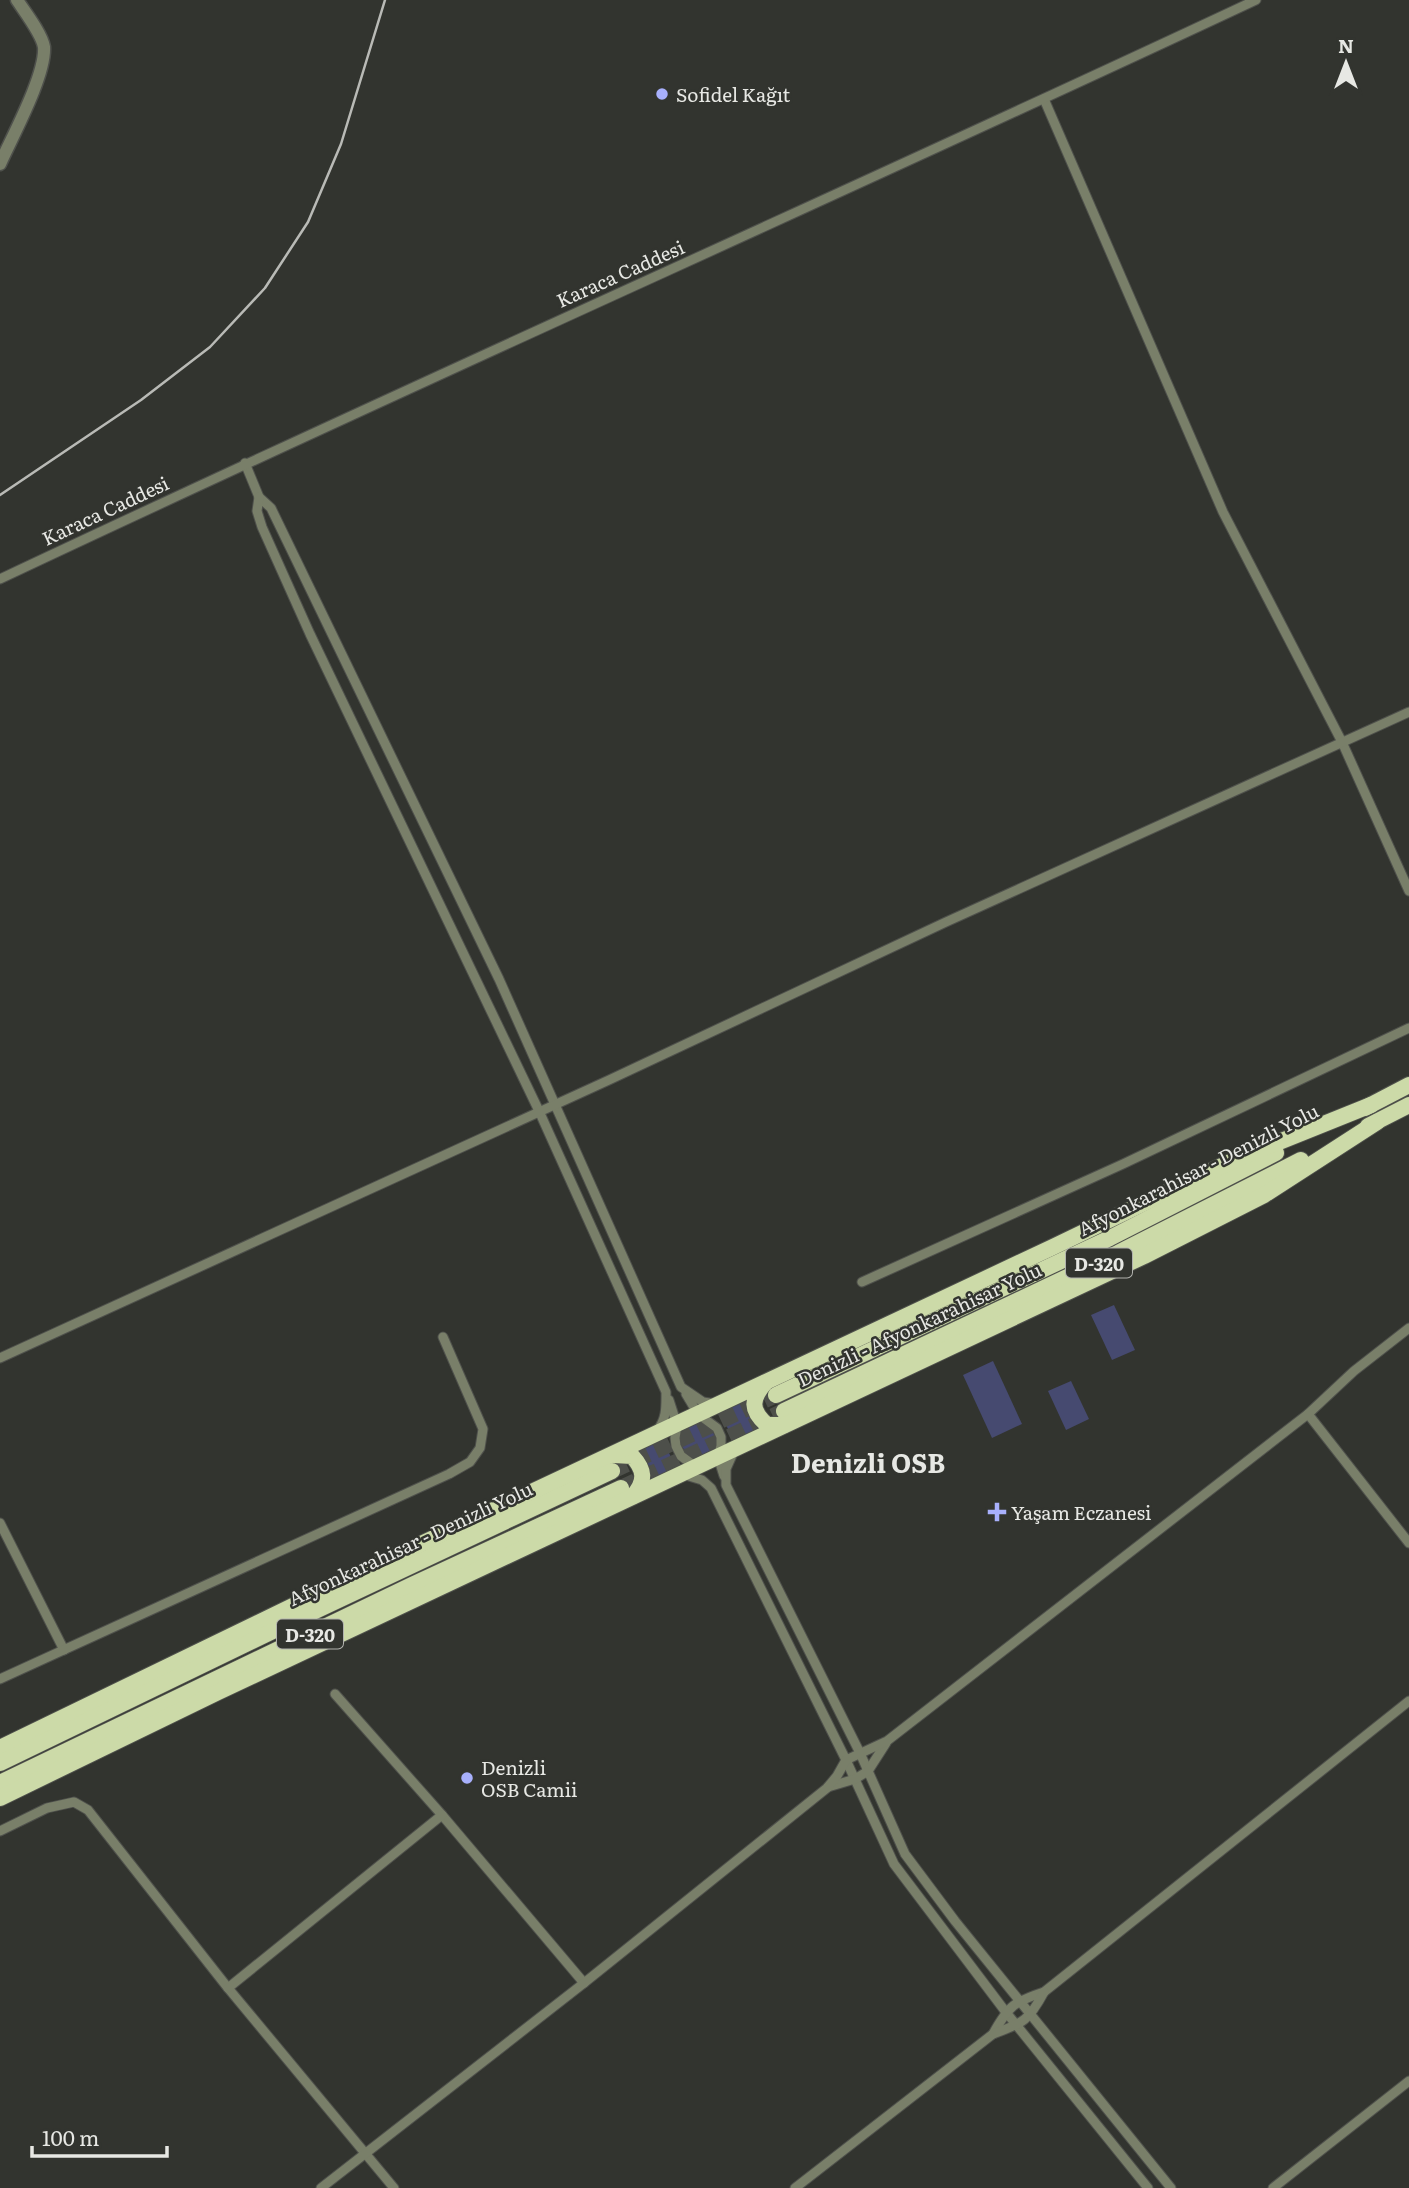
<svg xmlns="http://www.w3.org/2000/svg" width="1409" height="2188" font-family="Literata,serif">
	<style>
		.green { fill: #464a70 }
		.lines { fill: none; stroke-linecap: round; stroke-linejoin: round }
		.trunk-tunnel { stroke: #4d4f4a; stroke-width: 16; stroke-dasharray: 16 8; stroke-linecap: butt }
		.minor-casing { stroke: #4f514c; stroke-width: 11 }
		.tertiary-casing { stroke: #4f514c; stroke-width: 15 }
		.trunk-casing { stroke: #4f514c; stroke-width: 18 }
		.minor { stroke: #797f69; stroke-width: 9 }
		.tertiary { stroke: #797f69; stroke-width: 12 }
		.trunk { stroke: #ccdaa8; stroke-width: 16 }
		.rail { stroke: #b9bab6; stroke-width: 2.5 }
		.poi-dot { fill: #a8b0fc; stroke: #32342f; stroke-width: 2.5 }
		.labels { text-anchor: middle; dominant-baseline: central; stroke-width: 5; stroke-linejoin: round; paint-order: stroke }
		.shield { fill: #32342f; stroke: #b1b2ae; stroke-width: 2 }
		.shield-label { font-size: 18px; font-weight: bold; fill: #e7e8e4 }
		.poi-label { font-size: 19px; fill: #e7e8e4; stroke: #32342f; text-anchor: start }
		.street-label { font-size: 19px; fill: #e7e8e4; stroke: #32342f }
		.district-label { font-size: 26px; font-weight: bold; fill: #e7e8e4; stroke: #32342f }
	</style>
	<rect width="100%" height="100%" fill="#32342f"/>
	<g class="green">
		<polygon points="1114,1305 1135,1350 1112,1360 1091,1315"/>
		<polygon points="993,1361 1022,1424 992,1438 963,1375"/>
		<polygon points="1071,1381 1089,1419 1066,1430 1048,1391"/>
		<polygon points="749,1396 765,1428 735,1443 719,1411"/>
		<circle cx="698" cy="1440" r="17"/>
		<polygon points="661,1437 677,1469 649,1482 632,1451"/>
	</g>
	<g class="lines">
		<g class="trunk-tunnel">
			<polyline points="612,1471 776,1395"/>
			<polyline points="621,1488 784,1411"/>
		</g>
		<g class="minor-casing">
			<g id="minor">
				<polyline points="1044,99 1223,512 1342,742 1409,891"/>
				<polyline points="245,463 259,497 271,508 499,979 681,1387 703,1402 716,1404"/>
				<path d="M259 497 257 511 262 527 310 634 539 1111 666 1392C666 1407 667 1418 657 1431"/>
				<path d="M0 579C417 382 838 196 1256 0"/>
				<polyline points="862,1282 1123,1164 1409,1028"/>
				<polyline points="0,1358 609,1080 946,922 1409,712"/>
				<polyline points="686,1394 698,1414 717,1428 721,1437 721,1446 718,1457 724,1476"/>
				<polyline points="669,1400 677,1425 675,1438 676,1446 681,1456 696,1467"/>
				<polyline points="1308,1414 1409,1543"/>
				<polyline points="734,1451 726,1469 726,1485 860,1753 905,1854 955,1921 1171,2188"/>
				<polyline points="682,1474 702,1480 711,1488 846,1760 894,1864 1005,2011 1148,2188"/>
				<polyline points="0,1523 64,1650"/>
				<polyline points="0,1679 449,1474 470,1462 480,1448 483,1429 443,1337"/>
				<polyline points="335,1694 442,1815 584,1983"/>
				<polyline points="828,1787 855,1779 868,1771 886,1743"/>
				<polyline points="0,1831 47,1808 74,1802 88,1810 228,1988 394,2188"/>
				<polyline points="228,1988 442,1815"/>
				<path d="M993 2034C1009 2005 1014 2002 1044 1992L1409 1701"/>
				<polyline points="321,2188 584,1983 827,1788 837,1776 846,1760 887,1741 1308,1414 1354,1371 1409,1328"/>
				<path d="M795 2188 993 2034C1024 2023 1029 2020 1044 1992"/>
				<polyline points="1273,2188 1409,2081"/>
			</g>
		</g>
		<g class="tertiary-casing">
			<path id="tertiary" d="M0 164C12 137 46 75 44 47 42 34 25 12 17 0"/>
		</g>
		<g class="trunk-casing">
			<g id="trunk">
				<polyline points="1365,1108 1409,1085"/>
				<polyline points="1368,1126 1409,1105"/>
				<path d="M765 1383C751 1399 750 1410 767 1425H784"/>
				<polyline points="776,1395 1110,1238 1276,1153"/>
				<polyline points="784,1411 1118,1253 1301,1160"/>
				<path d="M614 1455 632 1456C645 1470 646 1481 633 1496"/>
				<polyline points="0,1748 402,1553 1053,1247 1194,1179 1239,1158 1371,1105"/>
				<polyline points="0,1763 281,1627 612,1471"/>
				<polyline points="0,1783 412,1585 621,1488"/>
				<polyline points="0,1798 218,1692 1144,1256 1264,1195 1377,1122"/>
			</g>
		</g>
		<use href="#minor" class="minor"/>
		<use href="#tertiary" class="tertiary"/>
		<use href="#trunk" class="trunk"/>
		<polyline class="rail" points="0,495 141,400 210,347 265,288 308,222 341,144 385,0"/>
	</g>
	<g class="poi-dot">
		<circle cx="662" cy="94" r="7"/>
		<path d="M993.5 1501.5h7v7h7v7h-7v7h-7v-7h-7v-7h7z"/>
		<circle cx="467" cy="1778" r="7"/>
	</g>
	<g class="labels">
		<g class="shield">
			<rect x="1066" y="1248.5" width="66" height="29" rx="5"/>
			<rect x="277" y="1619.5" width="66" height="29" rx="5"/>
		</g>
		<g class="shield-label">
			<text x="1099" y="1263">D-320</text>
			<text x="310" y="1634">D-320</text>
		</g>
		<g class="poi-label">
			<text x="676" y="94">Sofidel Kağıt</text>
			<text x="1011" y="1512">Yaşam Eczanesi</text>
			<text x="481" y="1767">Denizli<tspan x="481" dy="22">OSB Camii</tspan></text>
		</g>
		<g class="street-label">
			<text transform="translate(620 273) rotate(-24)">Karaca Caddesi</text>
			<text transform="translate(105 510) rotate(-25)">Karaca Caddesi</text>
			<text transform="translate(1198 1169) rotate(-27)">Afyonkarahisar - Denizli Yolu</text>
			<text transform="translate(919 1324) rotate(-25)">Denizli - Afyonkarahisar Yolu</text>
			<text transform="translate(410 1543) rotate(-25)">Afyonkarahisar - Denizli Yolu</text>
		</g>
		<g class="district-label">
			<text x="868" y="1461">Denizli OSB</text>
		</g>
	</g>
	<g transform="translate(1346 63)" stroke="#32342f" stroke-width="5" paint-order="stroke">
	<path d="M0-5L12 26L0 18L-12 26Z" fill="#e7e8e4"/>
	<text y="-10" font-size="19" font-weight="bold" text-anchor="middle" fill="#e7e8e4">N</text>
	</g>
	<path d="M32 2146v10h135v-10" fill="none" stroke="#e7e8e4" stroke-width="3.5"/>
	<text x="42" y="2146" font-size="21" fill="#e7e8e4" stroke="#32342f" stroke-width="5" paint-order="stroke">100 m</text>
</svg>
